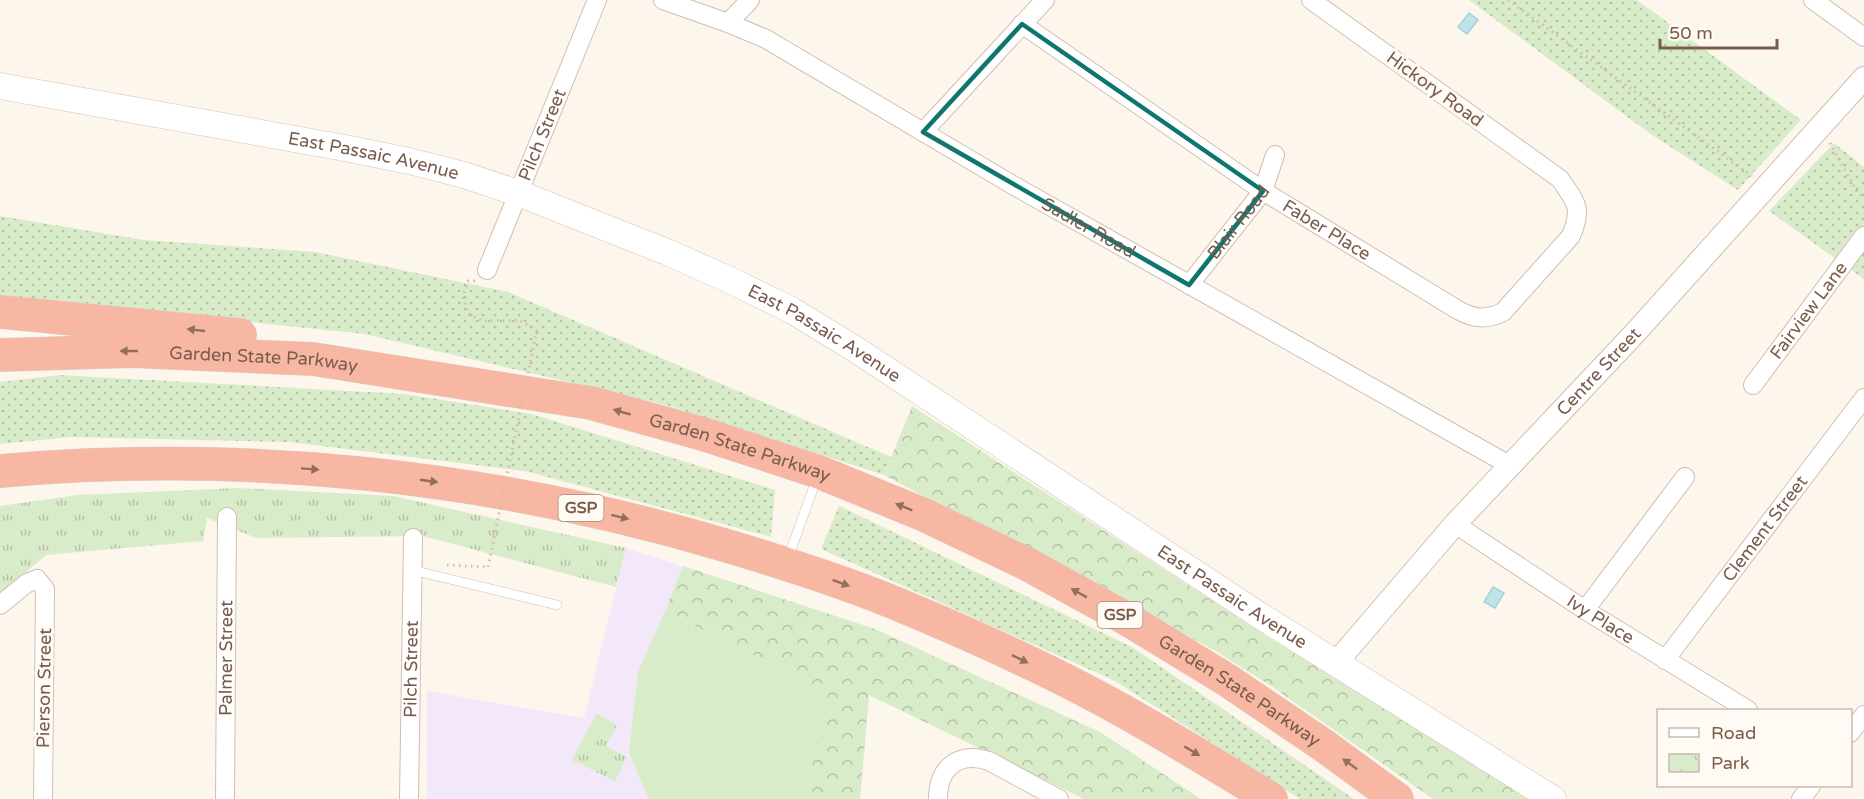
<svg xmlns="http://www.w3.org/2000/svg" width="1864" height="799" font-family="'Varela Round',sans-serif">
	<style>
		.education { fill: #f3e8fa }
		.grass { fill: url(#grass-dots) }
		.forest { fill: url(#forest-crowns) }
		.park { fill: url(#park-tufts) }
		.pitch { fill: #d8ecc9 }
		.water { fill: #bfe3e8; stroke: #a5d3da; stroke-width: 1.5 }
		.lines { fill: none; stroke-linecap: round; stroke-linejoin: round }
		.service-casing { stroke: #d1beb0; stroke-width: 10 }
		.minor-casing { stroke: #d1beb0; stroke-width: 20 }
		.tertiary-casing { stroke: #d1beb0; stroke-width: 24 }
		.secondary-casing { stroke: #d6c0b0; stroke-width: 27 }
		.motorway-casing { stroke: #dad1cd; stroke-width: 34 }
		.path { stroke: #d9b8a5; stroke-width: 3; stroke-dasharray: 1.5 4.5; stroke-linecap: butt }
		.service { stroke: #fff; stroke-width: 9 }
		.minor { stroke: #fff; stroke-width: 18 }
		.tertiary { stroke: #fff; stroke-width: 22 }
		.secondary { stroke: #fff; stroke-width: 26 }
		.motorway { stroke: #f7b7a3; stroke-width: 33 }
		.path-bridge { stroke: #d9b8a5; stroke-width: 3; stroke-dasharray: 1.5 4.5; stroke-linecap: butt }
		.oneway { fill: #936e5e }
		.marked { fill: none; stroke: #0f766e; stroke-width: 4.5; stroke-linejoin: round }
		.labels { text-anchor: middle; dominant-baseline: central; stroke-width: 6; stroke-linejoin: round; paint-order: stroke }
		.shield { fill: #fffaf3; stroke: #a28b7f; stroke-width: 1.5 }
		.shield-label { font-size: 16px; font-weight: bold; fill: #7a5c4d }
		.street-label { font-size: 18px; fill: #7a5c4d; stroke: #fffaf3 }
	</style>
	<defs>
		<pattern id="grass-dots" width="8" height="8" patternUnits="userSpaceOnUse" patternTransform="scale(1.5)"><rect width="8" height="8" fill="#d8ecc9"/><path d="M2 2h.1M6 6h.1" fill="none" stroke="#b4c2a5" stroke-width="1.8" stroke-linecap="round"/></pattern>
		<pattern id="forest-crowns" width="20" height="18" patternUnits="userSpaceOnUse" patternTransform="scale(1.5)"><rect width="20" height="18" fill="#d8ecc9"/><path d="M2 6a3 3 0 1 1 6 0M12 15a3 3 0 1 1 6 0" fill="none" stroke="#b4c2a5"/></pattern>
		<pattern id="park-tufts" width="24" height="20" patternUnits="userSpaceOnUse" patternTransform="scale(1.5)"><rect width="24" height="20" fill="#d8ecc9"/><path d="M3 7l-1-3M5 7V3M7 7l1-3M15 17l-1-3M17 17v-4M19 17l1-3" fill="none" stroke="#b4c2a5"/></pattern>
	</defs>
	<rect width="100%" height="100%" fill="#fdf6ec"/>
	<polygon class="education" points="626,548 875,629 860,799 427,799 427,691 584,718"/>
	<g class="grass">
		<polygon points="1469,0 1637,0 1801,120 1738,190 1652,135"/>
		<polygon points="1834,143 1864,167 1864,279 1769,211"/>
		<polygon points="0,216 144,240 315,252 508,292 891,457 884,475 666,405 365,334 0,296"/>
		<polygon points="60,375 404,394 532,414 775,490 771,537 525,471 289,442 70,437 0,444 0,382"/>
		<polygon points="839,506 1132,647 1354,799 1300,799 1115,681 821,549"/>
	</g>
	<g class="forest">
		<polygon points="912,406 1268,637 1530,799 1433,799 1271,686 1214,650 884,475"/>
		<polygon points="683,566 875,629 1100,732 1201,799 1084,799 869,695 860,799 800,799 830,714 822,690 665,611"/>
	</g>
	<g class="park">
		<polygon points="238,488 393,496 626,548 616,587 423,536 256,538 207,518 203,541 46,555 0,594 0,506 77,495"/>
		<polygon points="596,714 617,725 606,746 627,757 615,781 572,760"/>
	</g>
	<polygon class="pitch" points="665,611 822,690 830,714 800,799 649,799 629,753 638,672"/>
	<g class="water">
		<polygon points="1469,13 1478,20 1467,34 1458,27"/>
		<polygon points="1493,587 1504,593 1495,608 1484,602"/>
	</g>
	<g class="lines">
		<g class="service-casing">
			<g id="service">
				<polyline points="788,558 817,478"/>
				<polyline points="412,570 557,605"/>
			</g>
		</g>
		<g class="minor-casing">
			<g id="minor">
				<path id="s1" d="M663 0 728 23 766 39 1011 184 1511 466"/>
				<polyline points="1813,0 1864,37"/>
				<polyline points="728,23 750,0"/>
				<path id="s2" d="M1022 24 1263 191 1458 310C1474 319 1486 320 1503 312L1571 236C1583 207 1576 203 1560 179L1311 0"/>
				<polyline points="923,132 1045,0"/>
				<path id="s3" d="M487 270 597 0"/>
				<path id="s4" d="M1189 285 1263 191 1275 155"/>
				<path id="s5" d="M1753 385 1864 236"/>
				<path id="s6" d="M1455 524 1585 610 1748 710"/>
				<polyline points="0,605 27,583 37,579 45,589 43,799"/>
				<polyline points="1585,610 1685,477"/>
				<path id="s7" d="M1665 660 1864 398"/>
				<polyline points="1850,733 1864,715"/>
				<path id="s8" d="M225 799 227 517"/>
				<path id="s9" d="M409 799 413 538"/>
				<path d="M938 799C938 768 958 751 989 761L1059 799"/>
				<polyline points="1801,799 1811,786"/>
			</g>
		</g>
		<g class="tertiary-casing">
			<g id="tertiary">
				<path id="s10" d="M1335 664 1455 524 1635 333 1864 78"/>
			</g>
		</g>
		<g class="secondary-casing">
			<g id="secondary">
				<path id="s11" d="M0 86 350 149 409 161 464 175 518 193 667 252 730 280 793 311 855 349 1259 615 1553 799"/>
			</g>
		</g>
		<g class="motorway-casing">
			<g id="motorway">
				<polyline points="0,312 240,335"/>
				<path id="s12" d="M0 355 132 351 313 359 591 403 703 434 819 472 922 514 1027 564 1127 619 1227 680 1323 745 1397 799"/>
				<path d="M0 471C246 449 495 476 731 547 784 563 838 580 890 601 958 629 1026 659 1092 694 1153 726 1212 763 1271 799"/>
			</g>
		</g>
		<g class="path">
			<polyline points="1508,0 1752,176"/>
			<polyline points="1830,143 1857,192 1864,199"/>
			<polyline points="475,281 468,281 463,296 468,314 483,321 519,320 537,330"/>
			<polyline points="447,565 488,567"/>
		</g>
		<use href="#service" class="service"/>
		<use href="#minor" class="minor"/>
		<use href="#tertiary" class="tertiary"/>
		<use href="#secondary" class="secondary"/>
		<use href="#motorway" class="motorway"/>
		<polyline class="path-bridge" points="488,567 537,330"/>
	</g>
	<defs><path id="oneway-solid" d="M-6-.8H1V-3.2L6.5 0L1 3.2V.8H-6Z" transform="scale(1.5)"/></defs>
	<g class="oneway">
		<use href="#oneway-solid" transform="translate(196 330) rotate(-174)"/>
		<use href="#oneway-solid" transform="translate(129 351) rotate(180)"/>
		<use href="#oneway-solid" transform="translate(622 412) rotate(-164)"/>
		<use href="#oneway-solid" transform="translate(310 469) rotate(4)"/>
		<use href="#oneway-solid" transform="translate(429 481) rotate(8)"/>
		<use href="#oneway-solid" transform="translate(904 507) rotate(-158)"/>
		<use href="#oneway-solid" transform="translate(620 517) rotate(14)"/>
		<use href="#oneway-solid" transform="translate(841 583) rotate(20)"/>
		<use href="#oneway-solid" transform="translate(1079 593) rotate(-151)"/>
		<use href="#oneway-solid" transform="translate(1020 659) rotate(26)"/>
		<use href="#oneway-solid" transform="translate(1192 751) rotate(31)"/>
		<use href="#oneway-solid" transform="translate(1350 764) rotate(-144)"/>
	</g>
	<path class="marked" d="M1022 24 1263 191 1189 285 923 132Z"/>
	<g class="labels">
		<g class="shield">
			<rect x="558.5" y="495" width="45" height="26" rx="4.5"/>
			<rect x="1097.5" y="602" width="45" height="26" rx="4.5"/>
		</g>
		<g class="shield-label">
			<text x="581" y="508">GSP</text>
			<text x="1120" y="615">GSP</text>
		</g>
		<g class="street-label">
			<text transform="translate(1435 89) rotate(36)">Hickory Road</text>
			<text stroke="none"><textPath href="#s3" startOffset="146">Pilch Street</textPath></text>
			<text stroke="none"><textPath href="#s11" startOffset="380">East Passaic Avenue</textPath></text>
			<text stroke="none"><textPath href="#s4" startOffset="80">Blair Road</textPath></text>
			<text stroke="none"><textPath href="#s1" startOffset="484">Sadler Road</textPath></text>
			<text stroke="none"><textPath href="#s2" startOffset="368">Faber Place</textPath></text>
			<text stroke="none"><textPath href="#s5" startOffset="93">Fairview Lane</textPath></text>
			<text stroke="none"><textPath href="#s11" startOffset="867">East Passaic Avenue</textPath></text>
			<text stroke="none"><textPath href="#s12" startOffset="264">Garden State Parkway</textPath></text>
			<text stroke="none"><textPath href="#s10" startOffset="394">Centre Street</textPath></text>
			<text stroke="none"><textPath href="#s12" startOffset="750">Garden State Parkway</textPath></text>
			<text stroke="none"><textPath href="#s7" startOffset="165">Clement Street</textPath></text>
			<text stroke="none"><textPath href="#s11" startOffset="1353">East Passaic Avenue</textPath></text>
			<text stroke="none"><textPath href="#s6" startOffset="174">Ivy Place</textPath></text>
			<text stroke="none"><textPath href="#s8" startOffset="141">Palmer Street</textPath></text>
			<text stroke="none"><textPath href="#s9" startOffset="130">Pilch Street</textPath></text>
			<text transform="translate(44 688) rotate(-89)">Pierson Street</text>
			<text stroke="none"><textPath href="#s12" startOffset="1308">Garden State Parkway</textPath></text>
		</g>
	</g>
	<rect x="1657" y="709" width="195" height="78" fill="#fffaf3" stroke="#cabbb1" stroke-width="1.5"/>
	<rect x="1669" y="728" width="30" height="9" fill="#ffffff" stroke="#cabbb1" stroke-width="1.5"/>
	<text x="1711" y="739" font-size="18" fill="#7a5c4d">Road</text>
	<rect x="1669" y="754" width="30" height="18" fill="url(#park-tufts)" stroke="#cabbb1" stroke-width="1.5"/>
	<text x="1711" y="769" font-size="18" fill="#7a5c4d">Park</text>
	<path d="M1660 39v9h117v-9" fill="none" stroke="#7a5c4d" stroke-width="3"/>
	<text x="1669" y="39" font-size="18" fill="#7a5c4d" stroke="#fffaf3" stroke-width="4.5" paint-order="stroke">50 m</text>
</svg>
